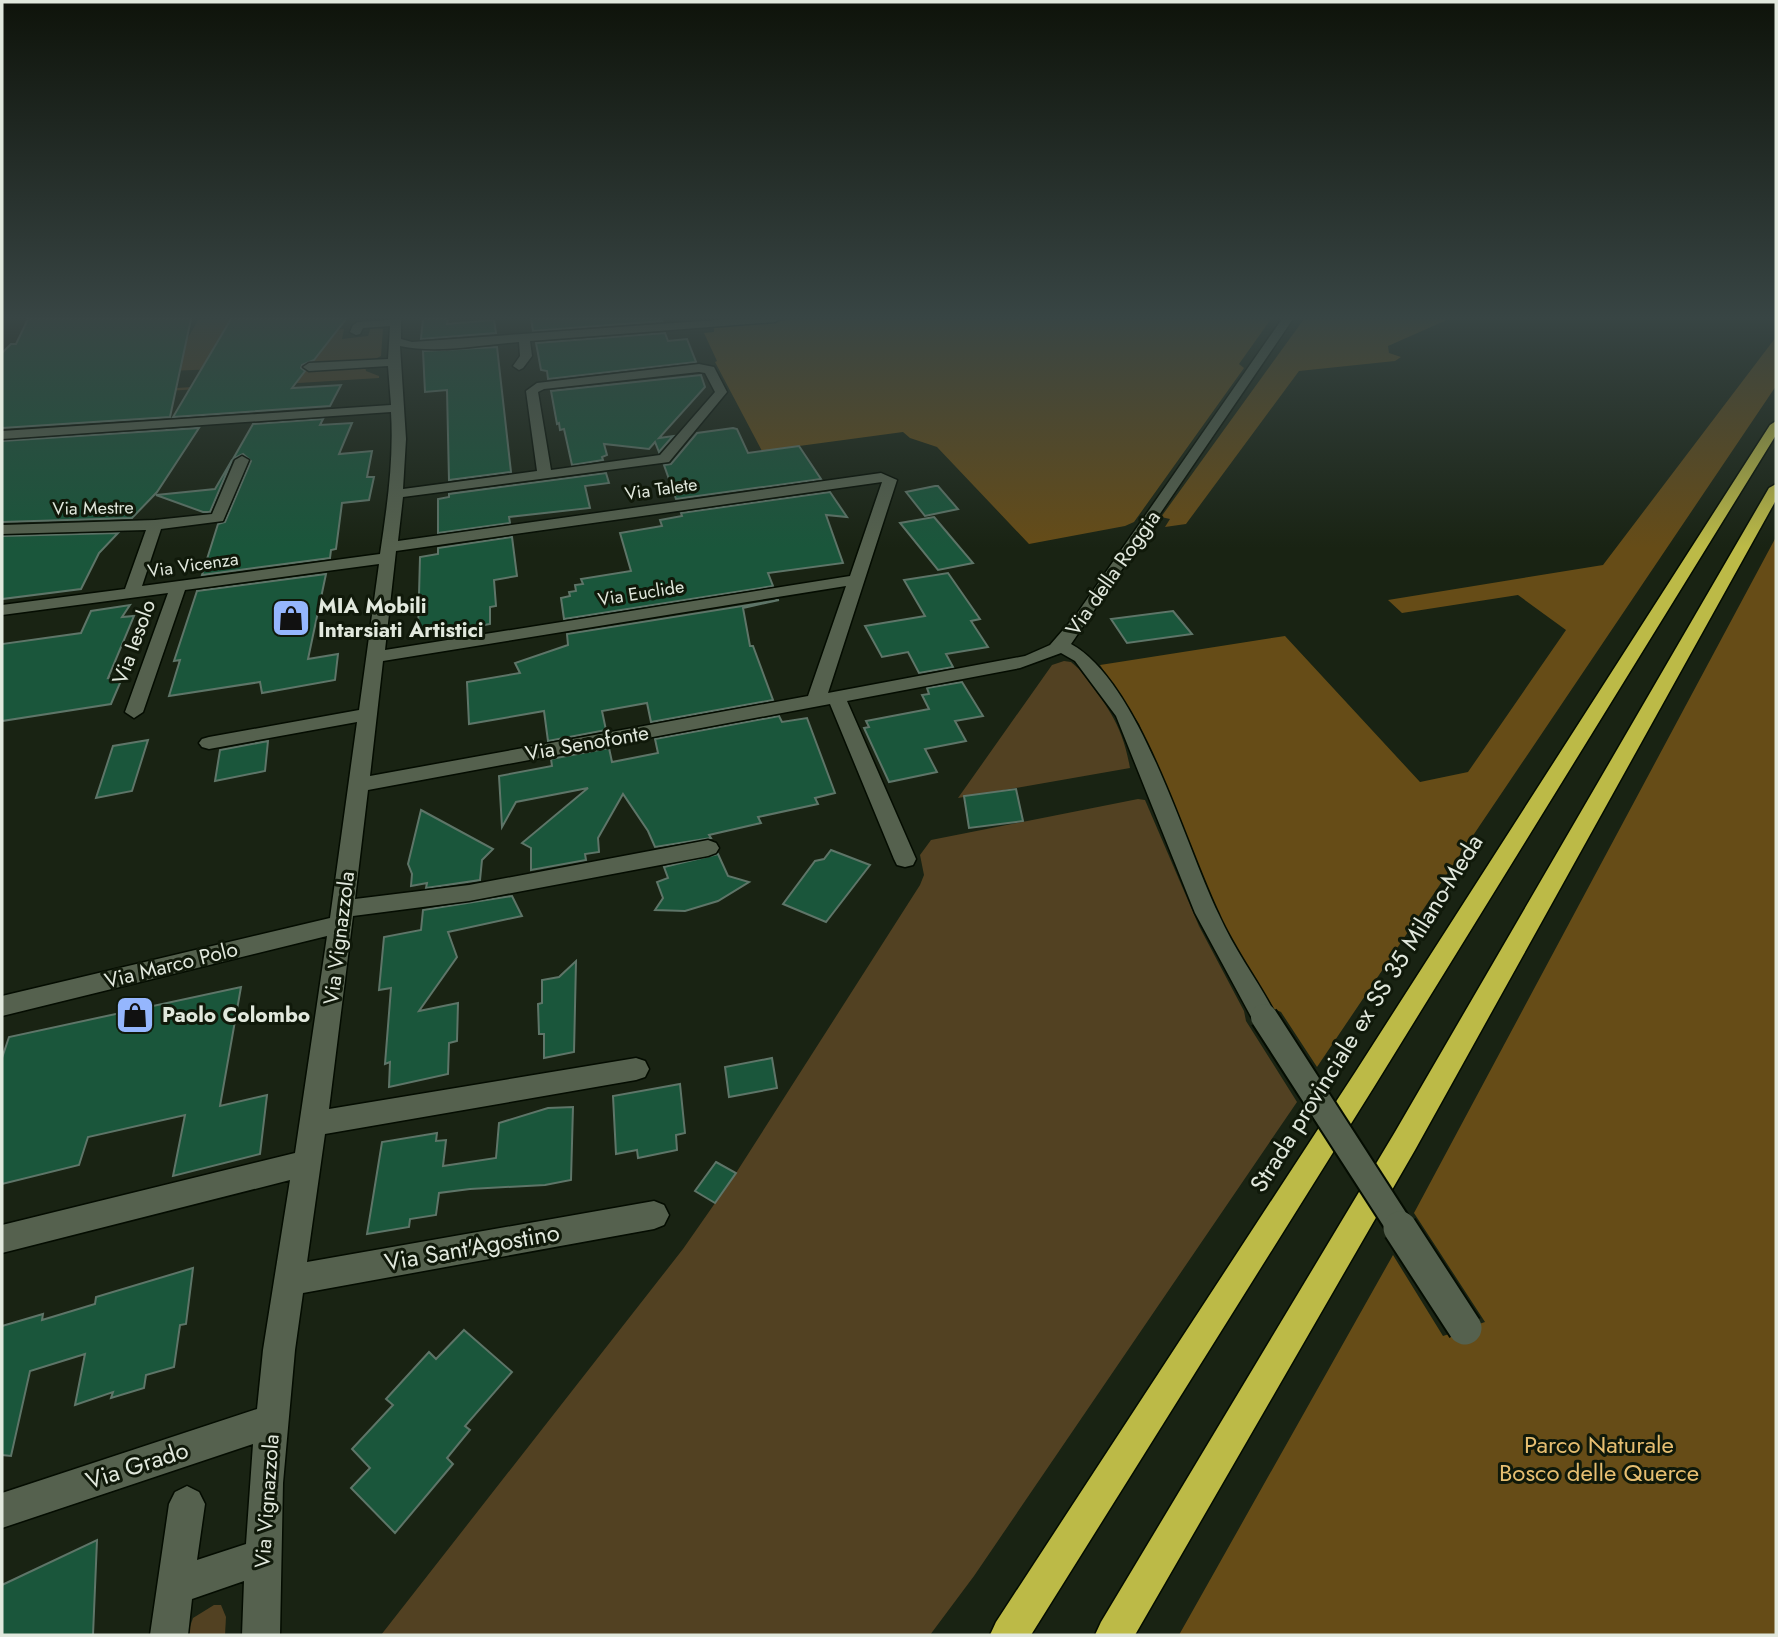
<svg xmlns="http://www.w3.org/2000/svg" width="1778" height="1637" font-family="Jost,sans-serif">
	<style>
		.green { fill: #524122 }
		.forest { fill: #664c17 }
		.building { fill: #1a563b; stroke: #5e7568; stroke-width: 2 }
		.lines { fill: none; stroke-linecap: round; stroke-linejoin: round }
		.minor-casing { stroke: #040c01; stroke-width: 3 }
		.highway-casing { stroke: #040c01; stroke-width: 3 }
		.minor { fill: #55614e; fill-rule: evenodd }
		.highway { fill: #bcba47; fill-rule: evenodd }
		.minor-bridge-far1-casing { stroke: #040c01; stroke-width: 30; stroke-linecap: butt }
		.minor-bridge-casing { stroke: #040c01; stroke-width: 37; stroke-linecap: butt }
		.minor-bridge-far1 { stroke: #55614e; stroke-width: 26 }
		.minor-bridge { stroke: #55614e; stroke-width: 33 }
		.labels { text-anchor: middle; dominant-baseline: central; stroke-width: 6; stroke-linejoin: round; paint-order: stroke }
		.far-street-label { font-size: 18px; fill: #e1e8dd; stroke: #10190a }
		.street-label { font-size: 21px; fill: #e1e8dd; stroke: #10190a }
		.poi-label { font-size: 21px; font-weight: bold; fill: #e1e8dd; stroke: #10190a; text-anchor: start }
		.near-street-label { font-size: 24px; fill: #e1e8dd; stroke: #10190a }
		.near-park-label { font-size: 24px; fill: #e7bf71; stroke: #10190a }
	</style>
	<rect width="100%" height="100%" fill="#192313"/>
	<g class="green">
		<polygon points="199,319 231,319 220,339 344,329 342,339 368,336 371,327 383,329 381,356 367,363 168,371"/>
		<polygon points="365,366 366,371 379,376 379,378 134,393 161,389 287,381 294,370"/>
		<path d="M1064 661 1071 662 1079 669C1106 705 1122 722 1130 768L958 798 1052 665Z"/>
		<polygon points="1138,799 1145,800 1199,926 1244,1011 1246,1021 1297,1102 974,1576 930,1635 381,1635 683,1249 736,1173 920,885 924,875 920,855 931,840"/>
		<polygon points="214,1605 221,1605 226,1617 225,1635 187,1635 193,1618"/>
	</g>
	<g class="forest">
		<polygon points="803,319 1271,319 1239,364 1244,368 1134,522 1125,526 1029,544 937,447 910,438 903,432 762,451 715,362 717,361 704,333 714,332 714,326"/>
		<polygon points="1304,319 1449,319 1388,346 1389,353 1401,357 1395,361 1299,371 1186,524 1165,527 1170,519 1161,517"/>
		<polygon points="1776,337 1776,386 1317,1067 1281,1012 1270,1007 1248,971 1213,905 1139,724 1100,665 1285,636 1420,782 1468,772 1566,630 1518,595 1402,613 1388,600 1603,565"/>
		<polygon points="1776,537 1776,1635 1179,1635 1393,1255 1443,1336 1485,1322 1414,1213"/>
	</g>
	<g class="building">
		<polygon points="28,319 191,319 170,417 2,428 2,353 11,344 16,344"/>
		<polygon points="231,319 346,319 314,360 302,365 301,368 305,371 292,388 341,385 330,406 173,417"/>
		<polygon points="423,319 448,319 447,324 494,320 496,333 421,339"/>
		<polygon points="531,319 661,319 662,321 533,331"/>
		<polygon points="665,333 668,341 687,339 696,362 548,379 547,371 541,370 536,343"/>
		<polygon points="497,347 511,472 449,480 447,390 425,392 423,351"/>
		<polygon points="701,375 705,387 659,438 673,436 659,452 655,442 649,449 604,444 607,455 602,457 603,460 572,465 564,429 560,430 559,423 557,424 551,391"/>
		<polygon points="323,419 320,425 352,423 339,454 372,451 367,477 374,477 369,500 342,503 336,549 331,550 330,558 202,575 218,524 225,522 251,461 243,454 233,459 253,424"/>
		<polygon points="199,428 157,492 132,518 2,522 2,441"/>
		<polygon points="733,428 737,429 748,453 799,446 821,479 676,499 664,465 671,464 697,433"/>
		<polygon points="232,460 210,512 203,512 156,495 215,489"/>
		<polygon points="606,473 609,483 585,486 590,508 509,517 510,523 438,533 438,499 449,497 449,494"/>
		<polygon points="935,486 938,486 958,509 925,516 906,492"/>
		<polygon points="830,492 847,517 826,515 843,563 768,573 773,586 564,619 561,598 570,596 569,592 576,591 575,585 583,584 581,579 631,571 620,533 662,526 660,520 682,516 681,513"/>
		<polygon points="934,517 973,563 938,570 900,523"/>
		<polygon points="118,533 99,553 81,589 2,599 2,536"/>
		<polygon points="512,537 517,576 494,580 496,606 490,607 490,624 442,633 432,631 418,633 420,557 438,554 438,548"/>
		<polygon points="948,573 980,619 971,621 988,647 946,654 953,667 919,673 908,652 882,657 865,626 925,616 904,580"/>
		<polygon points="326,574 308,659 338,654 335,680 262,693 260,682 169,696 180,660 174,661 197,591"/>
		<polygon points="779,600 743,608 750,646 753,646 773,700 651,722 647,703 602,711 606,730 548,741 544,711 469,724 467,682 520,673 515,663 568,645 567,634"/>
		<polygon points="130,605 122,617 134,616 108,678 123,676 111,704 2,721 2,644 81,633 91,611"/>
		<polygon points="1173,611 1192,634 1127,643 1111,619"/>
		<polygon points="962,682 983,716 955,721 966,741 925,749 937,772 889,782 864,728 869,727 866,721 929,709 922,695 929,694 927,688"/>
		<polygon points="779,716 782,722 807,718 835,793 815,798 818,804 758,817 761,823 709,835 711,838 655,847 648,831 623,794 598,838 599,852 585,854 586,860 531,870 531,848 522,843 588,788 516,802 502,827 499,776 552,766 551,759 609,748 612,762 658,753 655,739"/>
		<polygon points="148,740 132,791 96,798 113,746"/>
		<polygon points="268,741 265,771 215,781 220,750"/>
		<polygon points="1016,789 1023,821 969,828 964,796"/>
		<polygon points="421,810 493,849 482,860 480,880 426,888 427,883 411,886 412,874 408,864"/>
		<polygon points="831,850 870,865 826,922 783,904 815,861 824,859"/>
		<polygon points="718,854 728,876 749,882 718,901 685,911 655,910 663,898 657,882 668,878 664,867"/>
		<polygon points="512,896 522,916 448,932 457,957 419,1011 458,1003 457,1041 449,1043 448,1074 389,1087 390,1062 385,1064 391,988 379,990 384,937 421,930 423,910"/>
		<polygon points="576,961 574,1052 544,1058 544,1034 539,1034 538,1004 542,1003 542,980 559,977"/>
		<polygon points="241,987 220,1106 267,1095 260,1154 173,1176 185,1115 88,1137 79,1165 2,1184 2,1058 9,1037"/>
		<polygon points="772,1058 777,1088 729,1097 725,1067"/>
		<polygon points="680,1084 685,1133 676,1135 677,1150 638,1158 637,1150 616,1154 613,1096"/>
		<polygon points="573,1107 571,1180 545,1185 470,1189 439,1193 436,1215 410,1219 409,1227 367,1234 382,1142 437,1133 436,1141 446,1140 443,1166 496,1158 499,1123 548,1108"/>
		<polygon points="716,1162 736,1173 715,1203 695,1191"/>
		<polygon points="193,1268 186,1324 180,1325 174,1367 146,1375 144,1388 111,1398 113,1392 75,1405 85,1354 30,1371 11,1456 2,1455 2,1326 43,1314 42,1320 95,1304 96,1297"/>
		<polygon points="464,1330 512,1372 465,1426 470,1430 447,1458 453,1464 395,1533 351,1488 370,1468 352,1449 393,1405 386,1399 429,1352 436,1359"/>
		<polygon points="97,1540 93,1635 2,1635 2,1585"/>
	</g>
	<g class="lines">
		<g class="minor-casing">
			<path id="minor" d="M401 319V339L412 342 730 319H780L775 322 530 341 532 356 523 368 519 370 513 366 520 356 519 342C481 345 437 354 400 346L406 439 403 489 537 471 526 391 537 383 699 364 714 367 727 392 669 462 403 497 398 541 881 473 897 480 828 693 1025 656 1050 645 1076 615 1282 319H1293L1071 644C1140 682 1184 843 1219 915 1235 951 1259 982 1277 1017L1273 1024 1264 1027 1255 1024 1195 913 1116 716 1075 661 1061 653 1020 668 847 701 916 859 913 865 905 867 897 865 894 859 830 704 368 790 355 899 469 885 708 840 716 843 719 848 716 853 708 856 469 901 353 916 329 1109 636 1058 645 1061 649 1069 645 1077 636 1080 325 1134 307 1262 654 1201 664 1205 669 1215 664 1225 654 1229 303 1293 295 1350 283 1483 280 1635H242L244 1581 192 1599 188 1635H150L169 1504 175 1492 187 1486 199 1492 205 1504 197 1560 246 1544 253 1444 2 1528V1493L257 1409 263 1350 290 1180 2 1253V1225L295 1153 327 936 2 1016V996L330 918 357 722 209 749 202 747 199 743 202 739 209 737 359 710 379 564 185 590 143 712 134 718 125 712 168 593 2 615V605L125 589 146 530 2 534V525L155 520 212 514 235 460 242 456 249 460 223 521 161 529 142 586 380 554C387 507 394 460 391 412L2 439V431L391 405 388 366 309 371 303 367 309 363 388 359 390 326 363 328 360 334 356 335 350 332 353 325 358 322ZM699 372 705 373 715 392 660 455 551 470 538 392 544 389ZM882 482 850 576 385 650 396 551ZM846 586 808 696 370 776 383 661Z"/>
		</g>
		<g class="highway-casing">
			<g id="highway">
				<polygon points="1776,421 1776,435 1374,1087 1031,1635 990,1635 996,1622 1356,1071 1770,425"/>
				<polygon points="1776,484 1776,500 1415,1150 1135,1635 1095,1635 1101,1622 1395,1132 1769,488"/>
			</g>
		</g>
		<use href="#minor" class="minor"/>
		<use href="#highway" class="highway"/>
		<g class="minor-bridge-far1-casing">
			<polyline id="minor-bridge-far1" points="1264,1017 1401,1229"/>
		</g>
		<g class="minor-bridge-casing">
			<polyline id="minor-bridge" points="1400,1228 1465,1328"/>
		</g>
		<use href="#minor-bridge-far1" class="minor-bridge-far1"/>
		<use href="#minor-bridge" class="minor-bridge"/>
	</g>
	<linearGradient id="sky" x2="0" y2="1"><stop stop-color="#0e130a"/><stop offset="0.58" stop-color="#384544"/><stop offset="1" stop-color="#384544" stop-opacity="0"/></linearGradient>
	<rect width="1778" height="548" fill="url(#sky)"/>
	<defs>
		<g id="shop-square" transform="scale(2.0125)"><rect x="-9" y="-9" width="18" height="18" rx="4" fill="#95b6fd" stroke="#10190a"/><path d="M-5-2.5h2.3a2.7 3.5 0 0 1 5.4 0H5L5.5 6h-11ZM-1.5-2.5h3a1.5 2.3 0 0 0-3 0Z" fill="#111"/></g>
	</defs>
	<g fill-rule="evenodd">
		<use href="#shop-square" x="291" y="618"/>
		<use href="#shop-square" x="135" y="1015"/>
	</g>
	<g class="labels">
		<g class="far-street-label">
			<text transform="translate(661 489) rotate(-8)">Via Talete</text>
			<text transform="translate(93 508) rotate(-1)">Via Mestre</text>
			<text transform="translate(193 565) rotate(-8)">Via Vicenza</text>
			<text transform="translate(641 593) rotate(-9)">Via Euclide</text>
		</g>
		<g class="street-label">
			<text transform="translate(1113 573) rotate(-55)">Via della Roggia</text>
			<text transform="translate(134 642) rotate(-70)">Via Iesolo</text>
			<text transform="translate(587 743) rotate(-10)">Via Senofonte</text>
			<text transform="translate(339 938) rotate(-83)">Via Vignazzola</text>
			<text transform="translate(171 965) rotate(-14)">Via Marco Polo</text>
			<text transform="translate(267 1501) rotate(-86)">Via Vignazzola</text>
		</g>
		<g class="poi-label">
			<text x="318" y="606">MIA Mobili<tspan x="318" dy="24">Intarsiati Artistici</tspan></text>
			<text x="162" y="1015">Paolo Colombo</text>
		</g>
		<g class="near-street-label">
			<text transform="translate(1366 1013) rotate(-58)">Strada provinciale ex SS 35 Milano-Meda</text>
			<text transform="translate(472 1247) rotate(-10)">Via Sant'Agostino</text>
			<text transform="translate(137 1465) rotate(-18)">Via Grado</text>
		</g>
		<g class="near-park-label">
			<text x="1599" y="1444">Parco Naturale<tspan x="1599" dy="28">Bosco delle Querce</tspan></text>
		</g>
	</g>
	<rect width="1778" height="1637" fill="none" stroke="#e1e8dd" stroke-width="7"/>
</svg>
